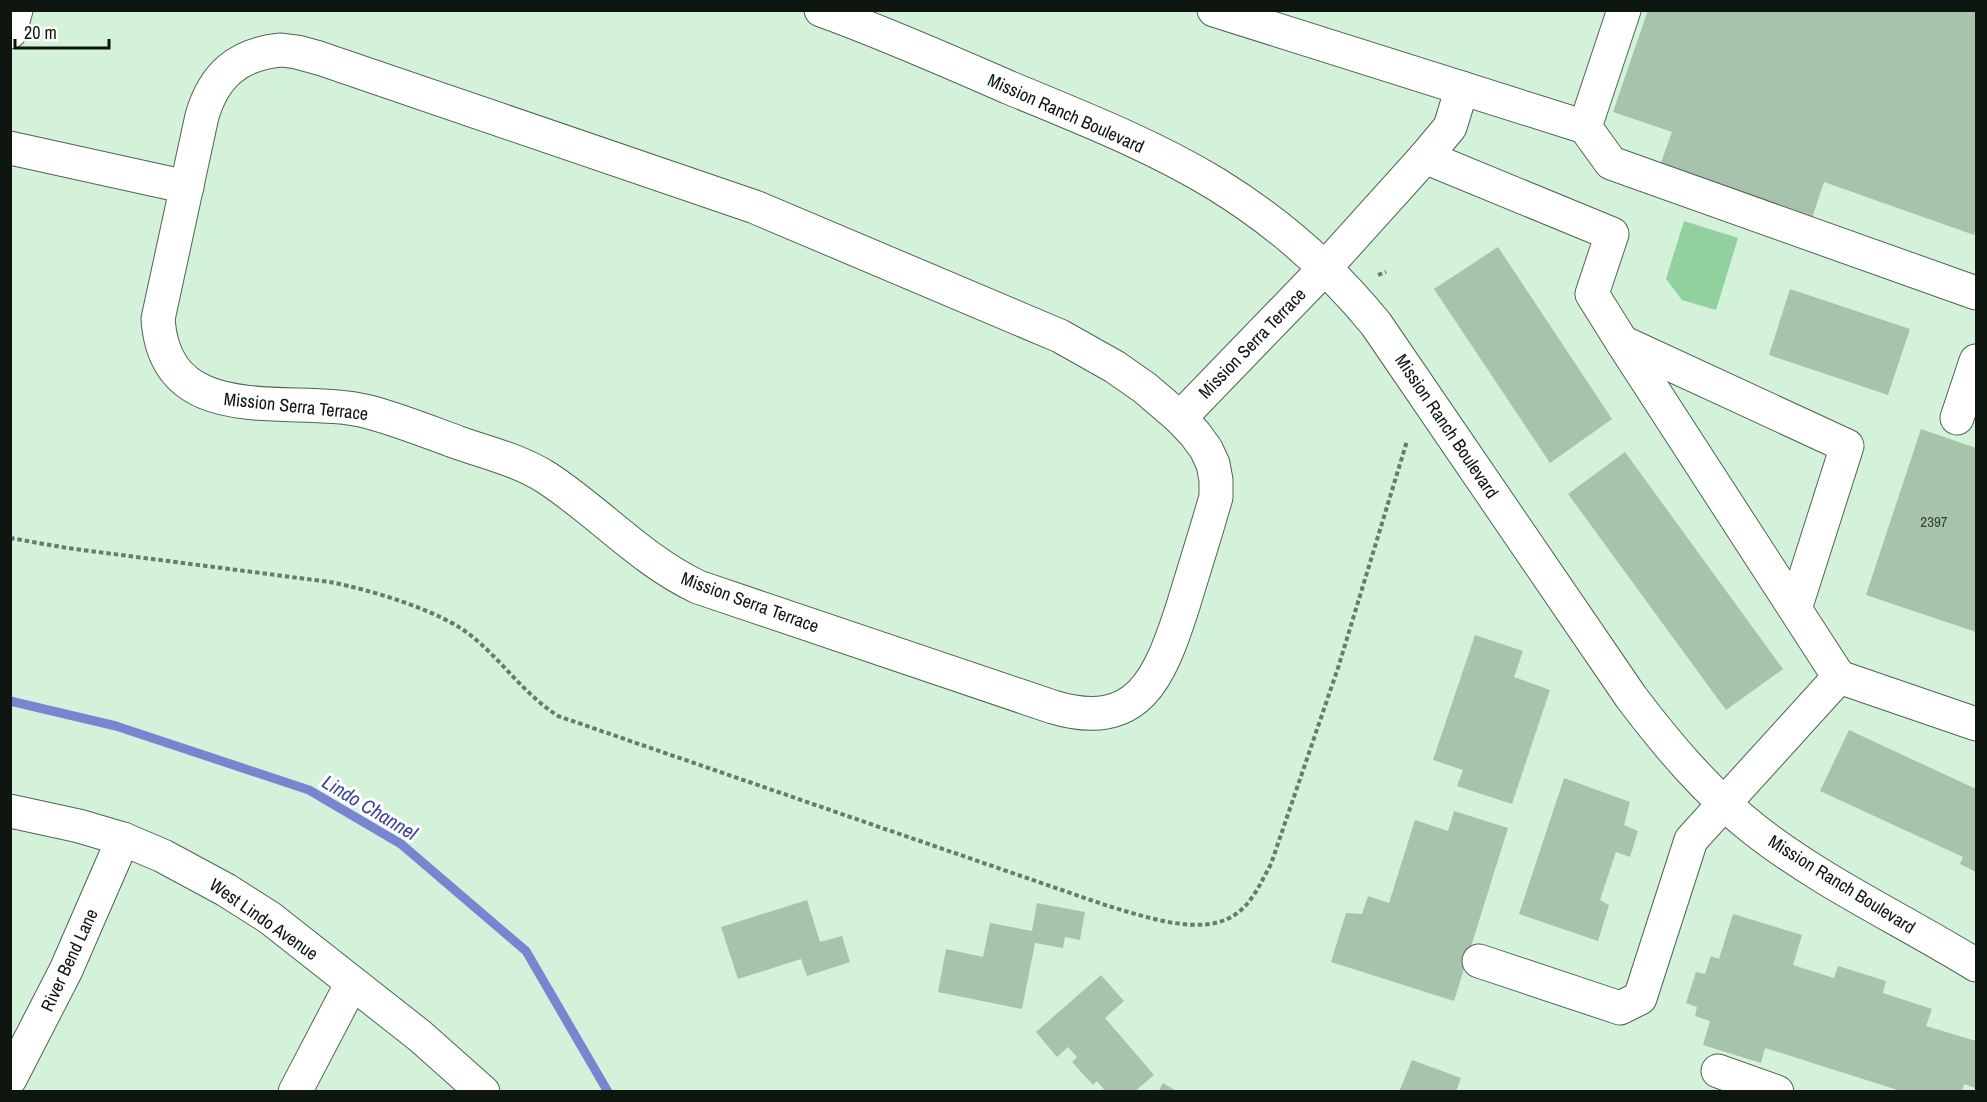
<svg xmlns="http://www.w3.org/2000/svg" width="1987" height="1102" font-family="'Archivo Narrow',sans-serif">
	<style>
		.green { fill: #91d19e }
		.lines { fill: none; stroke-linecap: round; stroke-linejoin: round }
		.stream { stroke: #7885d1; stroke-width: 9 }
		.building { fill: #a7c3ac }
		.minor-casing { stroke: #4d6651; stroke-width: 35 }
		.path { stroke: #687b6c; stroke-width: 4; stroke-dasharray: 4.5 3; stroke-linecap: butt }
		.minor { stroke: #fff; stroke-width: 33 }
		.labels { text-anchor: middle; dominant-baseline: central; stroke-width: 6; stroke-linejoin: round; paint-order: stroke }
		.number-label { font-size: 15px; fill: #344236 }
		.street-label { font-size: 18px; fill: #0d170f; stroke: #fff }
		.water-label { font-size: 20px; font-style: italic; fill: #3c429d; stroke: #fff }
	</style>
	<rect width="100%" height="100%" fill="#d4f1d9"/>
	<polygon class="green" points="1684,221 1738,238 1716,310 1682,300 1666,279"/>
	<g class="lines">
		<polyline class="stream" points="10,701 116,726 309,790 401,844 526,951 608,1092"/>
	</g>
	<g class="building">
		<polygon points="1648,10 1976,10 1976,228 1974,235 1824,182 1810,224 1658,171 1672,132 1613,112"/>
		<polygon points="1498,247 1612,419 1550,463 1434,289"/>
		<polygon points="1790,289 1910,329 1888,395 1769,355"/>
		<polygon points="1921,429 1976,448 1976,632 1866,595"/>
		<polygon points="1625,452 1783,669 1726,710 1568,494"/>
		<polygon points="1475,635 1523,651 1514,677 1550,690 1512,804 1457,786 1463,770 1433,760"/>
		<polygon points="1849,730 1976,789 1976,872 1960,864 1963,857 1820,791"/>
		<polygon points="1564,778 1630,802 1624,825 1638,831 1630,857 1616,852 1600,900 1609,905 1598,941 1519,914"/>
		<polygon points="1454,811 1508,828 1454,1001 1331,962 1346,913 1362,914 1368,896 1389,903 1415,820 1448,831"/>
		<polygon points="807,900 820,942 842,936 850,962 807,976 801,959 738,979 721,927"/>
		<polygon points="1037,903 1085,912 1080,940 1065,937 1063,948 1035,943 1022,1009 938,992 946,949 983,957 990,923 1032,931"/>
		<polygon points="1733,914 1802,935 1793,965 1834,978 1838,966 1886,981 1883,993 1932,1009 1926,1026 1976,1041 1976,1088 1964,1084 1962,1092 1904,1092 1765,1048 1761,1063 1703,1045 1710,1021 1695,1016 1697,1007 1686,1003 1696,972 1705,974 1711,956 1719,959"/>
		<polygon points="1101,975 1124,1001 1105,1018 1154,1075 1134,1092 1106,1092 1097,1081 1093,1085 1072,1062 1077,1057 1068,1047 1057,1057 1036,1032"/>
		<polygon points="1412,1060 1461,1078 1456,1092 1399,1092"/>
		<polygon points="1163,1083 1178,1092 1158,1092"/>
	</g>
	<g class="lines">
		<g class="minor-casing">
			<g id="minor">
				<path d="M821 10C885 33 948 61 1010 88 1080 117 1152 145 1216 184 1276 221 1332 270 1376 324L1631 697C1668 746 1707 792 1755 830 1823 883 1903 920 1976 965"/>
				<polyline points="1214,10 1585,127 1611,163 1976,293"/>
				<polyline points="10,32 16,10"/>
				<path d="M281 50 297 52 319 58 755 207 1060 336 1115 367 1145 388 1180 418 1195 434 1206 449 1213 464 1216 480V497L1211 514C1202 545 1192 576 1183 606 1160 677 1139 733 1053 707L698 587C641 560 599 512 547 478 521 461 488 453 459 443 429 432 399 420 369 412 294 392 166 434 158 319L202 116C214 75 238 54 281 50Z"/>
				<polyline points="1585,127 1624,10"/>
				<polyline points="10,148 187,187"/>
				<polyline points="1425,157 1612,234 1592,294 1622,342"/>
				<polyline points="1180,418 1324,269 1425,157 1450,127 1462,88"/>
				<polyline points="1957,418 1976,361"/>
				<polyline points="1795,609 1847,446 1622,342 1839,677"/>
				<polyline points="10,811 79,826 123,839 163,856 226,890 270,918 420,1036 483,1092"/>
				<polyline points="1479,961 1620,1008 1640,998 1691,840 1839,677 1976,724"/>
				<polyline points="1718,1071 1777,1092"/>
				<polyline points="10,1079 66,970 123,839"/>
				<polyline points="295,1092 352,983"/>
			</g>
		</g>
		<g class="path">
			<polyline points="1378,275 1386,272"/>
			<path d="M10 538 67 548 330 582C371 590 443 611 474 638 505 664 523 693 558 716L1108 906C1144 916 1202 938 1236 914 1253 902 1261 882 1271 864L1338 668 1407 441"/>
		</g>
		<use href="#minor" class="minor"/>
	</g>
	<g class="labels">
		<g class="number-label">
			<text x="1934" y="521">2397</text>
		</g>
		<g class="street-label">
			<text transform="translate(1066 113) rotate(24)">Mission Ranch Boulevard</text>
			<text transform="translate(1252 343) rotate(-46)">Mission Serra Terrace</text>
			<text transform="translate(296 406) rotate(6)">Mission Serra Terrace</text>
			<text transform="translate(1447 426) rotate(56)">Mission Ranch Boulevard</text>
			<text transform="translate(750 602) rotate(20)">Mission Serra Terrace</text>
			<text transform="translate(1842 884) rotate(32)">Mission Ranch Boulevard</text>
			<text transform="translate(264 919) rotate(35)">West Lindo Avenue</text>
			<text transform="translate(69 960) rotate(-65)">River Bend Lane</text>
		</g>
		<g class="water-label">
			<text transform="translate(370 807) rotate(31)">Lindo Channel</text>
		</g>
	</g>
	<rect width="1987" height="1102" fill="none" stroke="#0d170f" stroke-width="24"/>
	<path d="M15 39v9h94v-9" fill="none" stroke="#0d170f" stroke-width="3"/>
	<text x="24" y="39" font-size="18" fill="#0d170f" stroke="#ffffff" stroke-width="4.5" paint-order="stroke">20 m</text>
</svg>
